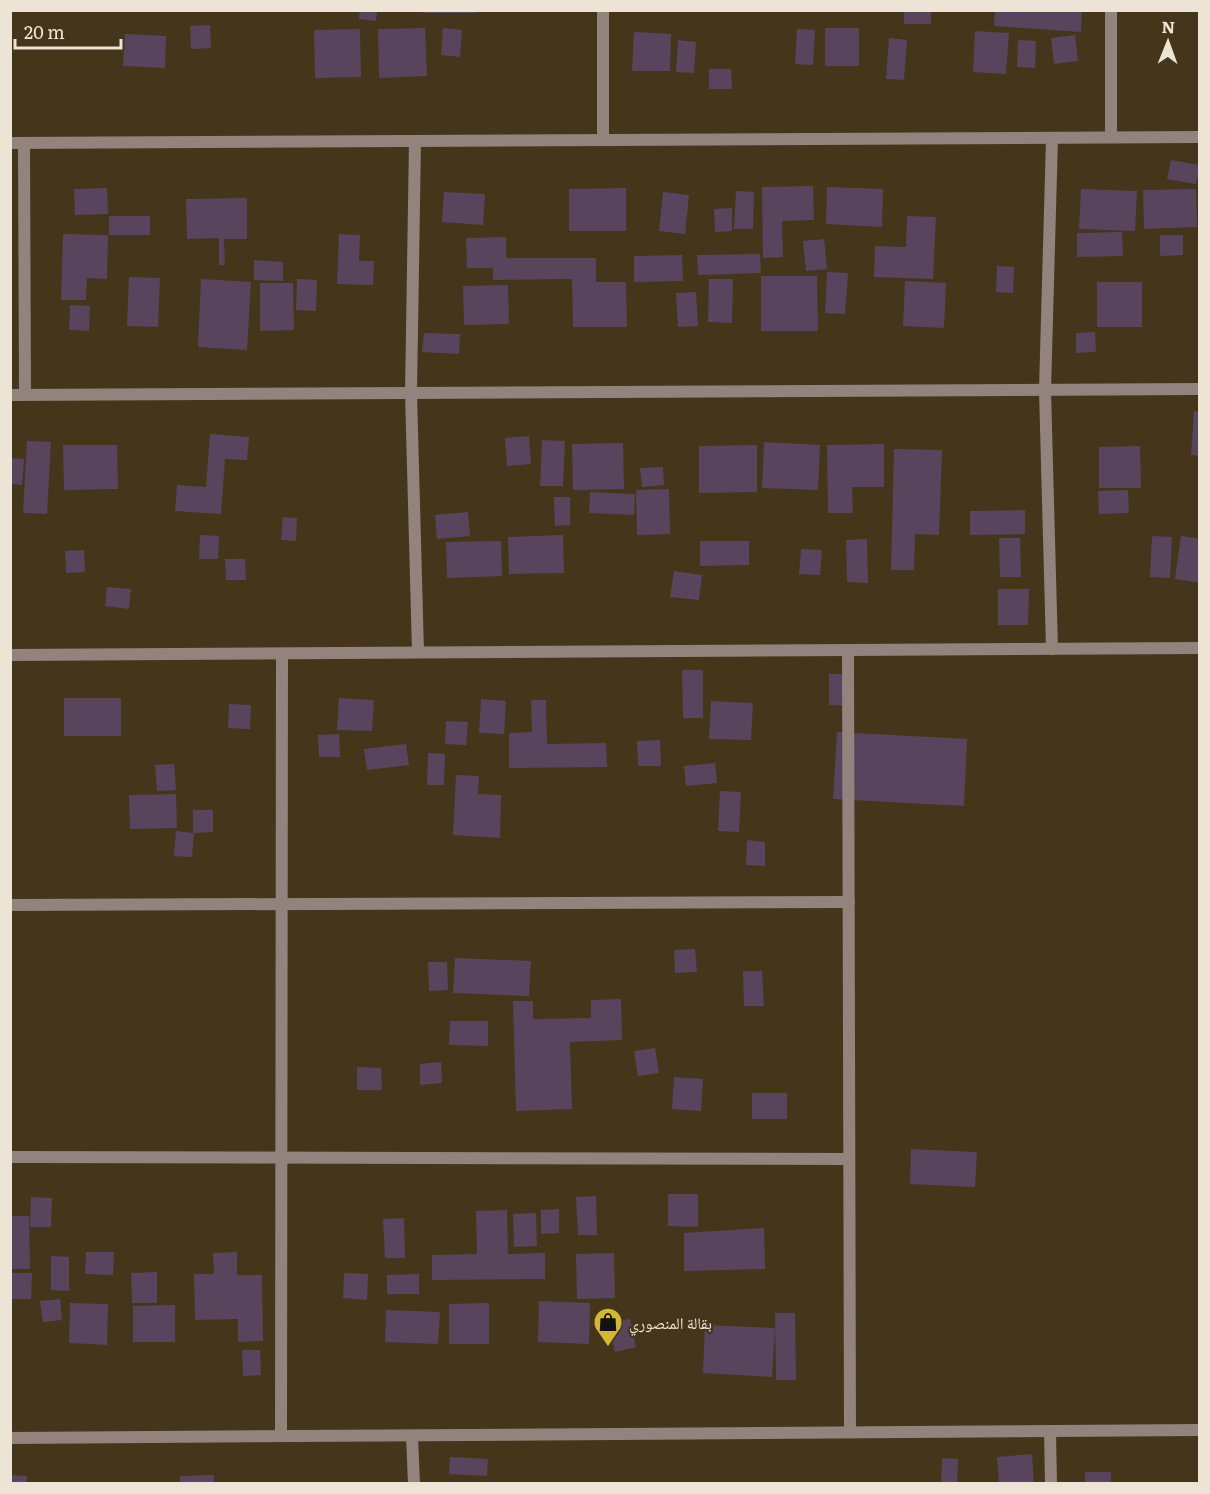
<svg xmlns="http://www.w3.org/2000/svg" width="1210" height="1494" font-family="Literata,'Noto Naskh Arabic',serif">
	<style>
		.building { fill: #58455d }
		.lines { fill: none; stroke-linecap: round; stroke-linejoin: round }
		.minor { stroke: #92837d; stroke-width: 12 }
		.labels { text-anchor: middle; dominant-baseline: central; stroke-width: 4.5; stroke-linejoin: round; paint-order: stroke }
		.poi-label { font-size: 16px; fill: #eee4d5; stroke: #44351b; text-anchor: start }
	</style>
	<rect width="100%" height="100%" fill="#44351b"/>
	<g class="building">
		<polygon points="360,10 377,10 376,21 359,19"/>
		<polygon points="423,10 476,10 477,13 423,13"/>
		<rect x="904" y="10" width="27" height="14"/>
		<polygon points="995,10 1082,10 1081,32 994,26"/>
		<polygon points="210,25 211,48 191,49 190,26"/>
		<polygon points="425,28 427,76 379,78 378,29"/>
		<polygon points="443,28 462,30 460,57 441,55"/>
		<rect x="825" y="28" width="34" height="38"/>
		<polygon points="360,29 361,77 315,78 314,30"/>
		<polygon points="797,29 815,30 813,65 795,64"/>
		<polygon points="975,31 1009,33 1006,74 973,72"/>
		<polygon points="634,32 671,34 670,71 632,71"/>
		<polygon points="125,34 166,36 165,68 123,66"/>
		<polygon points="1075,35 1078,61 1054,64 1051,38"/>
		<polygon points="889,38 907,40 904,80 886,79"/>
		<polygon points="678,40 696,42 694,73 676,72"/>
		<polygon points="1018,40 1036,41 1035,68 1017,67"/>
		<polygon points="709,69 731,69 732,89 709,89"/>
		<polygon points="1171,160 1200,165 1196,184 1167,179"/>
		<polygon points="813,186 814,220 782,221 783,257 763,258 762,187"/>
		<polygon points="827,187 883,189 882,227 826,224"/>
		<polygon points="107,188 108,214 75,215 74,189"/>
		<polygon points="626,188 626,231 569,231 569,189"/>
		<polygon points="1081,189 1137,191 1135,231 1079,229"/>
		<polygon points="1196,189 1197,227 1144,229 1143,190"/>
		<polygon points="736,191 754,192 753,229 734,229"/>
		<polygon points="444,192 485,194 483,225 442,222"/>
		<polygon points="663,192 689,195 685,234 659,231"/>
		<polygon points="247,198 247,239 224,239 225,265 219,265 219,238 187,239 186,199"/>
		<polygon points="732,208 732,231 715,232 714,209"/>
		<rect x="109" y="216" width="41" height="19"/>
		<polygon points="907,216 936,217 933,279 874,277 875,246 906,247"/>
		<polygon points="1122,232 1123,256 1077,257 1077,233"/>
		<polygon points="63,234 108,235 107,279 87,278 86,300 61,300"/>
		<polygon points="339,234 360,235 359,261 374,261 373,285 337,284"/>
		<polygon points="1160,235 1183,235 1183,255 1160,256"/>
		<polygon points="506,237 506,258 596,258 596,282 626,282 627,327 573,327 572,279 493,280 493,268 467,268 466,238"/>
		<polygon points="824,239 827,269 806,271 803,241"/>
		<polygon points="760,254 761,273 698,275 697,255"/>
		<polygon points="682,255 683,281 634,282 634,256"/>
		<polygon points="254,260 283,262 283,281 254,280"/>
		<polygon points="997,266 1014,267 1013,293 996,292"/>
		<polygon points="827,272 848,273 845,314 825,313"/>
		<polygon points="761,276 817,276 818,331 761,331"/>
		<polygon points="129,277 160,278 158,327 127,326"/>
		<polygon points="201,279 251,282 247,350 198,347"/>
		<polygon points="297,279 317,280 316,311 296,310"/>
		<polygon points="709,279 733,279 732,323 708,322"/>
		<polygon points="905,281 946,283 944,328 903,326"/>
		<rect x="1097" y="282" width="45" height="45"/>
		<polygon points="260,283 293,283 294,330 260,331"/>
		<polygon points="508,285 509,324 464,325 463,286"/>
		<polygon points="696,292 698,326 678,327 676,293"/>
		<polygon points="70,305 90,306 89,331 69,330"/>
		<polygon points="1095,332 1096,352 1076,353 1076,333"/>
		<polygon points="424,333 460,334 459,354 422,352"/>
		<polygon points="1194,411 1200,412 1200,456 1191,455"/>
		<polygon points="210,434 249,437 247,460 225,459 221,514 175,511 177,485 206,487"/>
		<polygon points="529,436 531,464 507,466 505,438"/>
		<polygon points="542,440 565,441 563,486 540,486"/>
		<polygon points="27,441 51,442 47,514 23,513"/>
		<polygon points="764,442 820,445 818,490 762,488"/>
		<polygon points="623,443 624,489 573,490 572,444"/>
		<polygon points="884,444 884,487 852,487 853,513 828,513 827,445"/>
		<polygon points="63,445 117,445 118,489 64,490"/>
		<polygon points="757,445 757,492 699,493 699,446"/>
		<polygon points="1140,446 1141,488 1099,488 1099,447"/>
		<polygon points="894,449 942,450 939,535 915,534 914,570 891,570"/>
		<polygon points="10,458 24,459 22,485 10,484"/>
		<polygon points="663,467 664,485 642,487 640,468"/>
		<polygon points="669,489 670,534 637,535 636,490"/>
		<polygon points="1128,490 1129,513 1099,514 1098,491"/>
		<polygon points="590,492 635,494 634,515 589,513"/>
		<polygon points="554,497 570,497 570,525 555,526"/>
		<polygon points="1025,510 1025,534 970,535 970,511"/>
		<polygon points="468,512 470,536 437,539 435,515"/>
		<polygon points="283,517 297,518 296,541 281,540"/>
		<polygon points="200,535 219,536 218,559 199,559"/>
		<polygon points="563,535 564,573 509,574 508,537"/>
		<polygon points="1152,536 1172,537 1170,578 1150,577"/>
		<polygon points="1181,536 1200,539 1200,583 1175,579"/>
		<polygon points="999,538 1020,538 1021,577 1000,577"/>
		<polygon points="867,539 868,583 847,582 846,540"/>
		<polygon points="501,541 502,576 447,578 446,542"/>
		<polygon points="700,541 749,541 749,565 700,566"/>
		<polygon points="801,549 822,550 820,575 799,574"/>
		<polygon points="84,550 85,572 66,573 65,551"/>
		<polygon points="225,559 245,559 246,580 226,580"/>
		<polygon points="674,571 702,575 699,600 670,597"/>
		<polygon points="107,587 131,589 129,609 105,606"/>
		<polygon points="998,589 1029,589 1028,625 998,625"/>
		<polygon points="682,670 703,670 703,718 683,718"/>
		<polygon points="829,674 850,674 850,706 829,705"/>
		<rect x="64" y="698" width="57" height="38"/>
		<polygon points="339,698 374,700 372,731 337,730"/>
		<polygon points="481,699 506,701 504,734 479,733"/>
		<polygon points="531,700 546,700 547,744 606,743 607,767 509,768 509,733 532,732"/>
		<polygon points="711,701 753,703 751,740 709,739"/>
		<polygon points="229,704 251,705 250,729 228,728"/>
		<polygon points="446,721 468,722 466,745 445,744"/>
		<polygon points="837,732 967,739 964,806 833,799"/>
		<polygon points="339,734 340,757 319,757 318,735"/>
		<polygon points="660,740 661,766 638,766 637,741"/>
		<polygon points="406,744 409,765 367,770 364,749"/>
		<polygon points="428,753 445,754 444,785 427,785"/>
		<polygon points="715,763 717,783 686,786 684,766"/>
		<polygon points="174,764 176,790 157,791 155,765"/>
		<polygon points="456,775 479,776 478,794 501,795 500,838 453,835"/>
		<polygon points="720,791 741,792 739,832 718,831"/>
		<polygon points="176,794 177,828 130,829 129,795"/>
		<polygon points="193,810 213,810 213,832 194,833 192,857 174,856 176,831 193,833"/>
		<polygon points="747,840 765,842 765,866 746,865"/>
		<polygon points="695,949 697,972 675,973 674,950"/>
		<polygon points="455,958 531,961 529,996 453,993"/>
		<polygon points="428,962 447,962 448,990 429,991"/>
		<polygon points="743,971 762,971 764,1006 744,1006"/>
		<polygon points="621,999 622,1040 570,1042 572,1109 516,1111 513,1001 533,1001 533,1019 591,1018 591,1000"/>
		<polygon points="450,1021 488,1021 488,1046 449,1045"/>
		<polygon points="655,1048 659,1073 638,1076 634,1051"/>
		<polygon points="441,1062 442,1083 420,1085 420,1064"/>
		<polygon points="357,1067 381,1068 382,1090 357,1090"/>
		<polygon points="674,1077 703,1079 701,1111 672,1109"/>
		<rect x="752" y="1093" width="35" height="26"/>
		<polygon points="911,1149 977,1152 975,1187 910,1184"/>
		<polygon points="668,1194 698,1194 698,1227 668,1226"/>
		<polygon points="596,1196 597,1235 578,1235 576,1197"/>
		<polygon points="31,1197 52,1198 51,1227 30,1227"/>
		<polygon points="559,1209 559,1233 541,1234 541,1210"/>
		<polygon points="507,1210 508,1254 545,1253 545,1279 432,1280 432,1255 477,1254 476,1211"/>
		<polygon points="536,1213 537,1246 514,1247 513,1214"/>
		<polygon points="10,1216 29,1216 30,1269 10,1269"/>
		<polygon points="404,1218 405,1258 385,1258 383,1219"/>
		<polygon points="764,1228 765,1269 684,1271 684,1233"/>
		<polygon points="86,1252 114,1252 113,1275 85,1274"/>
		<polygon points="237,1252 237,1275 262,1275 263,1341 238,1342 238,1319 195,1320 194,1274 214,1274 213,1253"/>
		<polygon points="614,1253 615,1298 577,1299 576,1254"/>
		<polygon points="51,1256 69,1257 69,1291 51,1290"/>
		<polygon points="157,1272 157,1303 132,1303 131,1273"/>
		<polygon points="10,1273 32,1273 31,1299 10,1299"/>
		<polygon points="344,1273 368,1274 367,1300 343,1298"/>
		<polygon points="419,1274 419,1294 387,1294 387,1275"/>
		<polygon points="60,1299 62,1320 43,1322 40,1301"/>
		<polygon points="539,1301 590,1303 589,1344 538,1342"/>
		<polygon points="70,1303 108,1304 107,1345 69,1343"/>
		<polygon points="489,1303 489,1344 449,1344 449,1304"/>
		<polygon points="175,1305 175,1342 133,1342 133,1306"/>
		<polygon points="386,1310 440,1312 438,1344 385,1342"/>
		<polygon points="775,1313 795,1313 796,1380 776,1380"/>
		<polygon points="630,1319 636,1347 615,1352 608,1323"/>
		<polygon points="705,1325 775,1328 772,1377 703,1373"/>
		<polygon points="242,1350 260,1350 261,1375 243,1376"/>
		<polygon points="1032,1454 1034,1484 999,1484 997,1457"/>
		<polygon points="450,1457 488,1459 487,1476 449,1474"/>
		<polygon points="942,1458 958,1459 957,1484 941,1484"/>
		<rect x="1085" y="1472" width="26" height="12"/>
		<polygon points="10,1475 27,1476 26,1484 10,1484"/>
		<polygon points="214,1475 214,1484 180,1484 180,1476"/>
	</g>
	<g class="lines">
		<g class="minor">
			<polyline points="1111,10 1111,137"/>
			<polyline points="1052,138 1045,390 1052,649"/>
			<polyline points="603,140 603,10"/>
			<polyline points="415,141 411,393 418,652"/>
			<polyline points="10,143 1200,137"/>
			<polyline points="24,143 25,395"/>
			<polyline points="10,395 1200,389"/>
			<polyline points="848,650 850,1432"/>
			<polyline points="10,655 1200,648"/>
			<polyline points="10,905 849,902"/>
			<polyline points="10,1157 849,1159"/>
			<polyline points="1050,1431 1051,1484"/>
			<polyline points="281,1436 282,654"/>
			<polyline points="412,1436 414,1484"/>
			<polyline points="10,1438 1200,1430"/>
		</g>
	</g>
	<defs>
		<g id="shop-pin" transform="scale(1.5)"><path d="M0 17L-7.5 6A9.5 9.5 0 1 1 7.5 6Z" fill="#d2b736" stroke="#44351b"/><path d="M-5-2.5h2.3a2.7 3.5 0 0 1 5.4 0H5L5.5 6h-11ZM-1.5-2.5h3a1.5 2.3 0 0 0-3 0Z" fill="#111"/></g>
	</defs>
	<g fill-rule="evenodd">
		<use href="#shop-pin" x="608" y="1322"/>
	</g>
	<g class="labels">
		<g class="poi-label">
			<text x="629" y="1322">بقالة المنصوري</text>
		</g>
	</g>
	<rect width="1210" height="1494" fill="none" stroke="#eee4d5" stroke-width="24"/>
	<g transform="translate(1168 42) rotate(1)" stroke="#44351b" stroke-width="4.5" paint-order="stroke">
	<path d="M0-4.5L10 22L0 15L-10 22Z" fill="#eee4d5"/>
	<text y="-9" font-size="16" font-weight="bold" text-anchor="middle" fill="#eee4d5">N</text>
	</g>
	<path d="M15 39v9h106v-9" fill="none" stroke="#eee4d5" stroke-width="3"/>
	<text x="24" y="39" font-size="18" fill="#eee4d5" stroke="#44351b" stroke-width="4.5" paint-order="stroke">20 m</text>
</svg>
